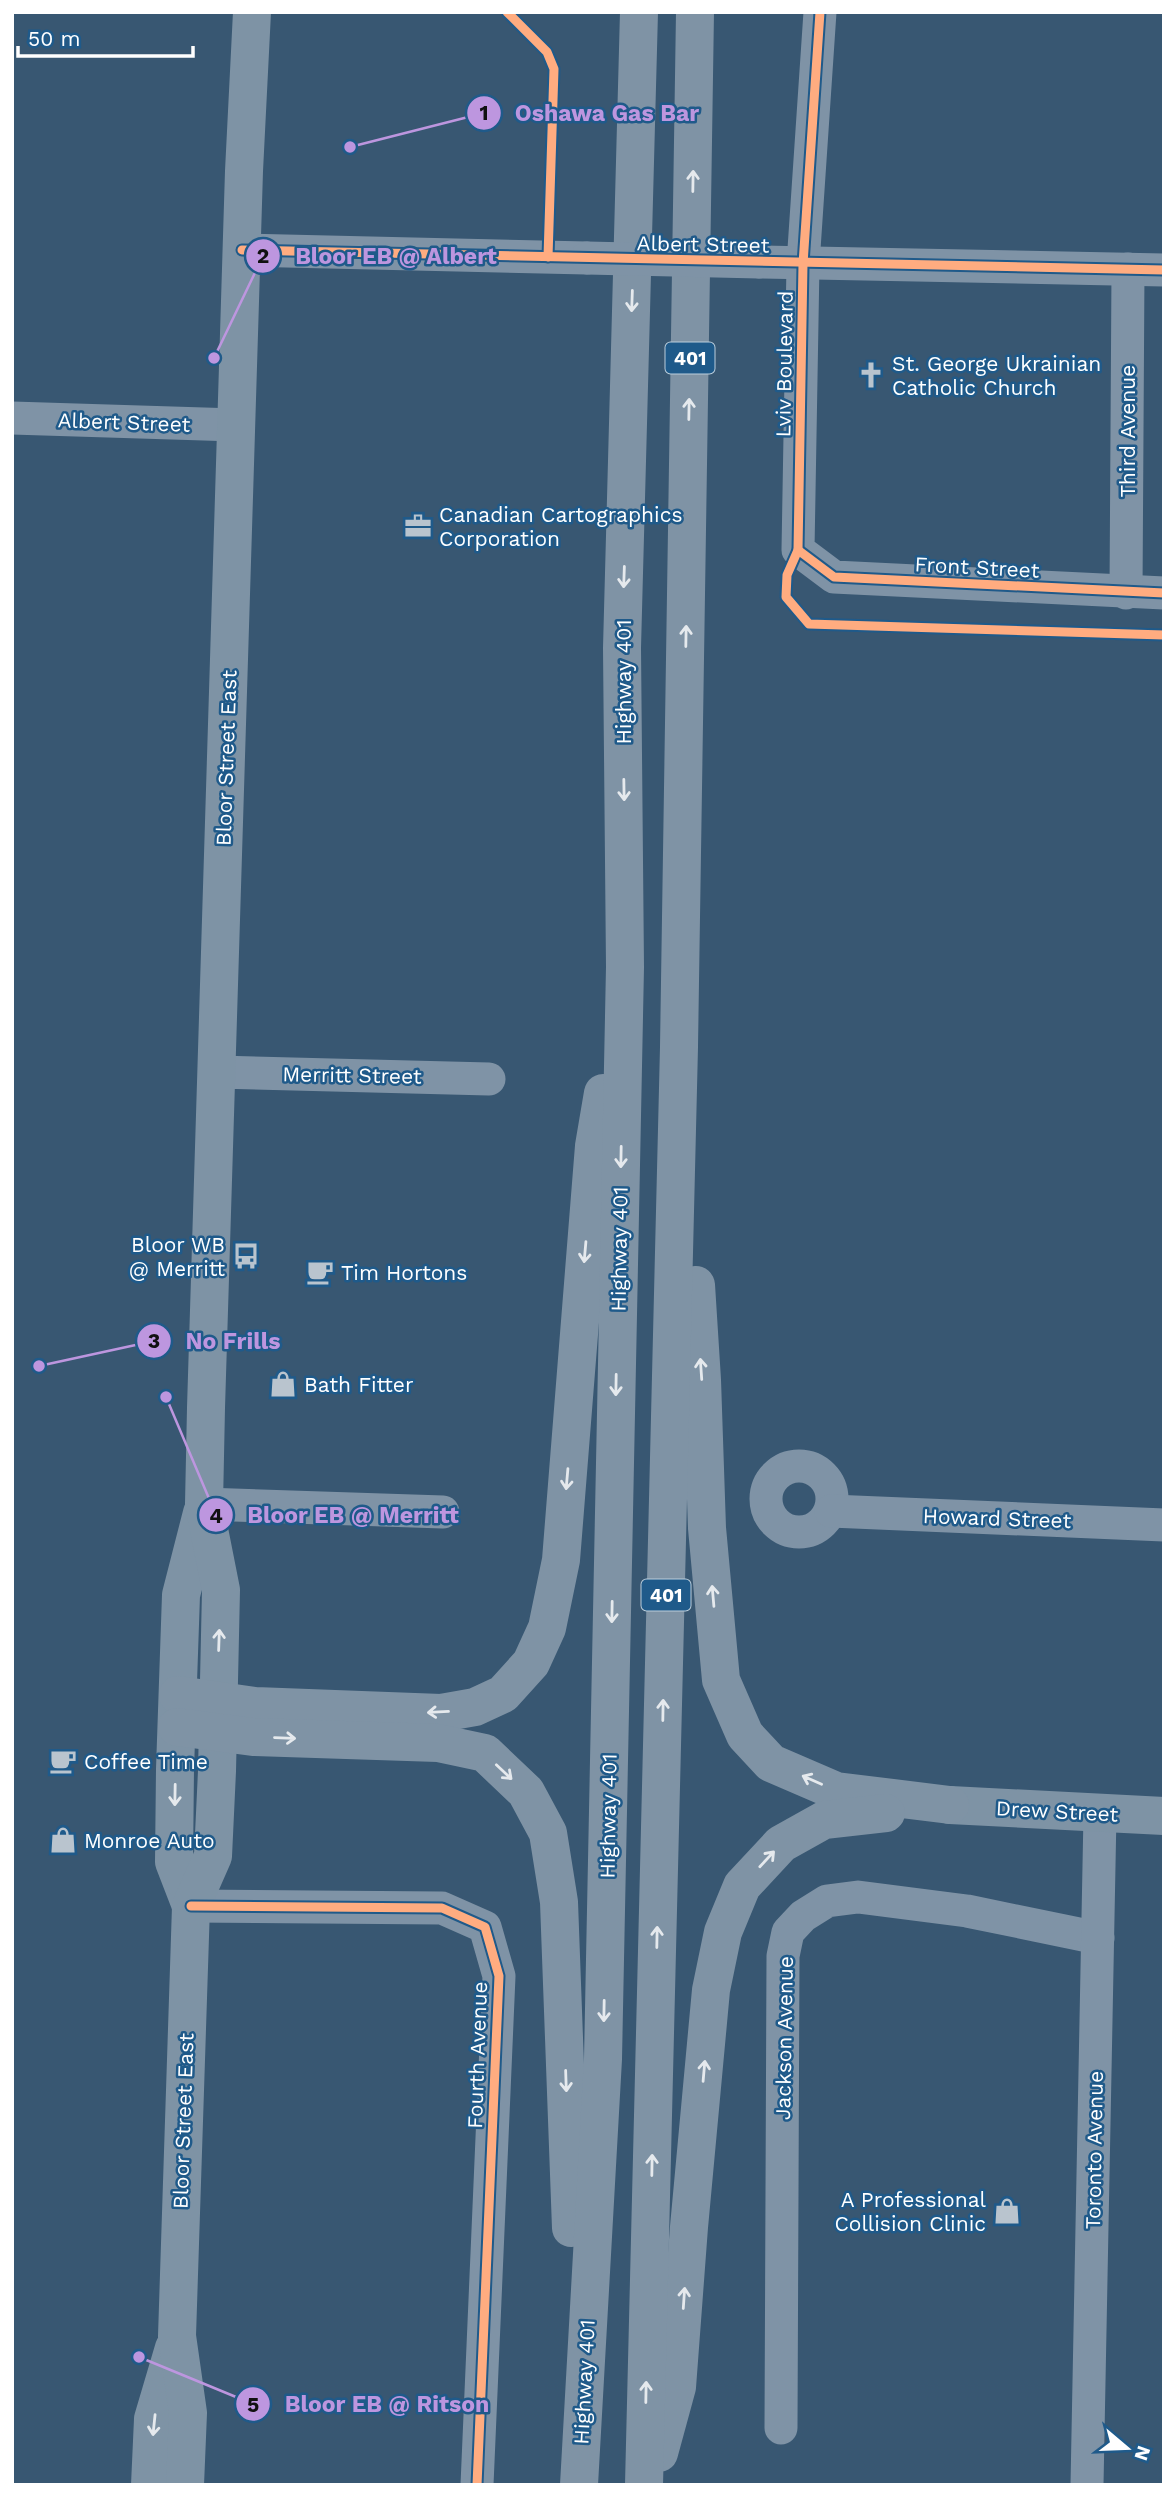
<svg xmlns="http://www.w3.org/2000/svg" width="1176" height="2497" font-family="'Work Sans',sans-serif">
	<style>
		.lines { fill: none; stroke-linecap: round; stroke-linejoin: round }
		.minor { stroke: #7f93a6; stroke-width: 33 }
		.major { stroke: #7e93a5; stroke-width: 38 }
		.highway { stroke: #7f93a5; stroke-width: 38 }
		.minor-bridge { stroke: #7f93a6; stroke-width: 33 }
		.cycleway-casing { stroke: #1f5a8a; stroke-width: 13 }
		.cycleway { stroke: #ffac80; stroke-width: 9 }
		.oneway { stroke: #e5e9ed }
		.labels { text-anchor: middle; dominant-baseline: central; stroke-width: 5; stroke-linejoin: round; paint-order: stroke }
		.shield { fill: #1f5a8a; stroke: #bccedc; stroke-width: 2 }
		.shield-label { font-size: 19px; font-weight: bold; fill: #fff }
		.street-label { font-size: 21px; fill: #fff; stroke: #1f5a8a }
		.poi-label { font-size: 21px; fill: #fff; stroke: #1f5a8a; text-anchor: start }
		.leader { fill: none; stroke: #bd96df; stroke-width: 2.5 }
		.callout-dot { fill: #bd96df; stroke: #1f5a8a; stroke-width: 2.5 }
		.mark-label { font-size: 21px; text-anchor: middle; font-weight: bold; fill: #111 }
		.callout-label { font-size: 23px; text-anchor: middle; font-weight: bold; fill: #bd96df; stroke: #1f5a8a; stroke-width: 5; stroke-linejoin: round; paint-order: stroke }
	</style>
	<rect width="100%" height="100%" fill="#385772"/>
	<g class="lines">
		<g class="minor">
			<polyline points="820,12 803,264 798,550 834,577 1164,593"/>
			<polyline points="242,250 587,258"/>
			<polyline points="759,262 1164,270"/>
			<polyline points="12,418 236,425"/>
			<polyline points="1126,593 1128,269"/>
			<polyline points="216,1072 489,1079"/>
			<circle cx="799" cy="1499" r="33"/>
			<polyline points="204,1504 443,1512"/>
			<polyline points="831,1511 1164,1525"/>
			<polyline points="191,1906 442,1908 485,1927 499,1976 477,2485"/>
			<polyline points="781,2428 783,1956 788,1932 803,1916 827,1901 858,1897 967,1911 1098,1938"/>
			<polyline points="1087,2485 1100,1814"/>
		</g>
		<g class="major">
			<polyline points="950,1805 1164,1816"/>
			<polyline points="191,1906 174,1862 175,1769 181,1595 202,1513"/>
			<polyline points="150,2485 153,2419 174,2348"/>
			<polyline points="185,2485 188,2413 177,2336 191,1906 213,1856 217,1771 221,1590 204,1504 206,1408 244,171 252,12"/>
		</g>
		<g class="highway">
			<polyline points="696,1285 702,1380 707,1528 721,1680 745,1735 771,1763 836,1791 950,1805"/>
			<polyline points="178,1695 255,1706 441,1713 475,1707 503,1694 531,1663 547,1628 561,1560 594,1146 603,1093"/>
			<polyline points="177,1727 253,1737 438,1743 485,1753 526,1792 548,1833 559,1902 571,2228"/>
			<polyline points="659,2453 677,2387 689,2227 711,1990 723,1932 742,1886 781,1844 824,1820 886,1813"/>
			<polyline points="579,2485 603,2059 625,967 622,648 639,12"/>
			<polyline points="644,2485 679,1047 695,12"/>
		</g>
		<polyline class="minor-bridge" points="587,258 759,262"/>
		<g class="cycleway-casing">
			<g id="cycleway">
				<polyline points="507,12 547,52 554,69 548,257"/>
				<polyline points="820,12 803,264 798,550 787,575 786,597 809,624 1164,635"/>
				<polyline points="242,250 1164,270"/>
				<polyline points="798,550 834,577 1164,593"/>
				<polyline points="191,1906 442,1908 485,1927 499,1976 477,2485"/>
			</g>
		</g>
		<use href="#cycleway" class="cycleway"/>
	</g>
	<defs><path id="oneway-shaft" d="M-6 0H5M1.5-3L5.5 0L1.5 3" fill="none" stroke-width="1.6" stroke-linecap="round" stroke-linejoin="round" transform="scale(1.75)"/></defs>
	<g class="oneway">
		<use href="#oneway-shaft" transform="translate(693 181) rotate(-89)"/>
		<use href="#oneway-shaft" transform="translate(632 301) rotate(92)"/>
		<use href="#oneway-shaft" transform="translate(689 409) rotate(-89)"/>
		<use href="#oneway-shaft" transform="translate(624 577) rotate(92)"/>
		<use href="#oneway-shaft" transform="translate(686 636) rotate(-89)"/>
		<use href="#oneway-shaft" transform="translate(624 790) rotate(89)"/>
		<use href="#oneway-shaft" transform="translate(621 1157) rotate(91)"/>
		<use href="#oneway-shaft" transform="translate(585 1252) rotate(95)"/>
		<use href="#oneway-shaft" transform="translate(701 1369) rotate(-94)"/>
		<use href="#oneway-shaft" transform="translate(616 1385) rotate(91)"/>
		<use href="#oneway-shaft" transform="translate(567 1479) rotate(95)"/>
		<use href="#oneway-shaft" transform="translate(713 1596) rotate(-95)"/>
		<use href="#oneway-shaft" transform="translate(612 1612) rotate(91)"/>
		<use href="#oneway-shaft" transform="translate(219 1640) rotate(-88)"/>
		<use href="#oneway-shaft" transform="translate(663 1710) rotate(-89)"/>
		<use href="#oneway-shaft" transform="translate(438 1712) rotate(177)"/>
		<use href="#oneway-shaft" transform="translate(285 1738) rotate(2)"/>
		<use href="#oneway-shaft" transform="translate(504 1772) rotate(43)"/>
		<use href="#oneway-shaft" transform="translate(812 1780) rotate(-156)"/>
		<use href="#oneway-shaft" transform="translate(175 1795) rotate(91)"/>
		<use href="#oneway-shaft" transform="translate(767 1859) rotate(-47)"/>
		<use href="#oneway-shaft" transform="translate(657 1937) rotate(-89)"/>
		<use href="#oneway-shaft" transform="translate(604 2011) rotate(91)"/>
		<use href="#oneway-shaft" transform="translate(704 2071) rotate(-85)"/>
		<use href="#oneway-shaft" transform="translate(566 2081) rotate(88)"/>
		<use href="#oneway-shaft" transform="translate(652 2165) rotate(-89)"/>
		<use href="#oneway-shaft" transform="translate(684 2298) rotate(-86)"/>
		<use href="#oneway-shaft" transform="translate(646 2392) rotate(-89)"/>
		<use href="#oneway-shaft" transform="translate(154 2425) rotate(96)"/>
	</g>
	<defs>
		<g id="church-bare" transform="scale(2.1)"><path d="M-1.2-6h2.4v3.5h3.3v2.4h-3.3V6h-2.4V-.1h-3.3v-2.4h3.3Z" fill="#b9c4ce" stroke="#1f5a8a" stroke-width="2.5" paint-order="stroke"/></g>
		<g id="office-bare" transform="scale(2.1)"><path d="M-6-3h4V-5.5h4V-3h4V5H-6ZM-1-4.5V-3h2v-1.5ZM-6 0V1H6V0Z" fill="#b9c4ce" stroke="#1f5a8a" stroke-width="2.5" paint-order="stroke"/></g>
		<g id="bus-bare" transform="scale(2.1)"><path d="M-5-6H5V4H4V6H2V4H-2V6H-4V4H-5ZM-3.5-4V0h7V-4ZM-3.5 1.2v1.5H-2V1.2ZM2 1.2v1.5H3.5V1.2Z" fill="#b9c4ce" stroke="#1f5a8a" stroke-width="2.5" paint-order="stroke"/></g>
		<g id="cafe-bare" transform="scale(2.1)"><path d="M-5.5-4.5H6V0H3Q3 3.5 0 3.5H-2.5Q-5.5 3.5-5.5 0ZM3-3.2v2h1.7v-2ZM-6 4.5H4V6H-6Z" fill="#b9c4ce" stroke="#1f5a8a" stroke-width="2.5" paint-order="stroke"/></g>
		<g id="shop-bare" transform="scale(2.1)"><path d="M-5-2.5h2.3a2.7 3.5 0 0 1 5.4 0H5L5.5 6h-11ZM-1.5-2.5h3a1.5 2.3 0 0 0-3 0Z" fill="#b9c4ce" stroke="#1f5a8a" stroke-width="2.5" paint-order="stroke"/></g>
	</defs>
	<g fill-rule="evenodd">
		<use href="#church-bare" x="871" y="375"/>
		<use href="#office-bare" x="418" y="526"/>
		<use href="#bus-bare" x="246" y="1256"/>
		<use href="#cafe-bare" x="320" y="1272"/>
		<use href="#shop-bare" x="283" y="1384"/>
		<use href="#cafe-bare" x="63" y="1761"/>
		<use href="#shop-bare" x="63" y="1840"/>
		<use href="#shop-bare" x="1007" y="2211"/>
	</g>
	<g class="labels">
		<g class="shield">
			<rect x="665.5" y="342.5" width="49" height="31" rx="5"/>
			<rect x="641.5" y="1579.5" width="49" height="31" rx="5"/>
		</g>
		<g class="shield-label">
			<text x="690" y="358">401</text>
			<text x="666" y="1595">401</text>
		</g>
		<g class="street-label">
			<text transform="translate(703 244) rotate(1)">Albert Street</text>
			<text transform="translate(784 364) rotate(-89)">Lviv Boulevard</text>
			<text transform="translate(124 422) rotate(2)">Albert Street</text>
			<text transform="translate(1127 431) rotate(-90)">Third Avenue</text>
			<text transform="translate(977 567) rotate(3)">Front Street</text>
			<text transform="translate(623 682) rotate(-90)">Highway 401</text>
			<text transform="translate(226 758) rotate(-88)">Bloor Street East</text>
			<text transform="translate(352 1075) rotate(1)">Merritt Street</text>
			<text transform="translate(619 1249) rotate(-89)">Highway 401</text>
			<text transform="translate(997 1518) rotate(2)">Howard Street</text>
			<text transform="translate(1057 1811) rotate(3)">Drew Street</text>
			<text transform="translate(608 1816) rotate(-89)">Highway 401</text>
			<text transform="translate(784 2038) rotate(-89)">Jackson Avenue</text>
			<text transform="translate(477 2055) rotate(-88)">Fourth Avenue</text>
			<text transform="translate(183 2121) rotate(-88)">Bloor Street East</text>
			<text transform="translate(1094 2150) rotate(-89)">Toronto Avenue</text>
			<text transform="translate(584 2382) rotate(-87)">Highway 401</text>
		</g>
		<g class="poi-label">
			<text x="892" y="363">St. George Ukrainian<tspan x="892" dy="24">Catholic Church</tspan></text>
			<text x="439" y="514">Canadian Cartographics<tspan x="439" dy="24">Corporation</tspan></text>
			<text x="225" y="1244" text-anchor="end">Bloor WB<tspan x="225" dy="24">@ Merritt</tspan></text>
			<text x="341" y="1272">Tim Hortons</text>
			<text x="304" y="1384">Bath Fitter</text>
			<text x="84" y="1761">Coffee Time</text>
			<text x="84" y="1840">Monroe Auto</text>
			<text x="986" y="2199" text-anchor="end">A Professional<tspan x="986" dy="24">Collision Clinic</tspan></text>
		</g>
	</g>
	<path class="leader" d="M350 147L484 113M214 358L263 256M39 1366L154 1341M166 1397L216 1515M139 2357L253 2404"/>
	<g class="callout-dot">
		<circle cx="350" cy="147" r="7"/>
		<circle cx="214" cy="358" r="7"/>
		<circle cx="39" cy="1366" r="7"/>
		<circle cx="166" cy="1397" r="7"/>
		<circle cx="139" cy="2357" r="7"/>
		<circle cx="484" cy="113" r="18"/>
		<circle cx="263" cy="256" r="18"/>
		<circle cx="154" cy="1341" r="18"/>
		<circle cx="216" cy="1515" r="18"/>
		<circle cx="253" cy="2404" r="18"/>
	</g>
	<g class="mark-label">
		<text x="484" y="120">1</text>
		<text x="263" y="263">2</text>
		<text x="154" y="1348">3</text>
		<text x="216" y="1523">4</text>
		<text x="253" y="2412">5</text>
	</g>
	<g class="callout-label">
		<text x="607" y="121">Oshawa Gas Bar</text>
		<text x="396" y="264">Bloor EB @ Albert</text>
		<text x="233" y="1349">No Frills</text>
		<text x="353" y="1523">Bloor EB @ Merritt</text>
		<text x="387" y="2412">Bloor EB @ Ritson</text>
	</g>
	<rect width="1176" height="2497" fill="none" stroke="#ffffff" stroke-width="28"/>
	<g transform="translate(1127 2448) rotate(109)" stroke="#1f5a8a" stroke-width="5" paint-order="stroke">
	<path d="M0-5L12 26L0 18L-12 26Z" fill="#ffffff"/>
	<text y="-10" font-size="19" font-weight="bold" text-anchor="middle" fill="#ffffff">N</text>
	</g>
	<path d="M18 46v10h175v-10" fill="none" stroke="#ffffff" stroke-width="3.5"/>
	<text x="28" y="46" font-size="21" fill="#ffffff" stroke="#1f5a8a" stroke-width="5" paint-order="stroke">50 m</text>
</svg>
